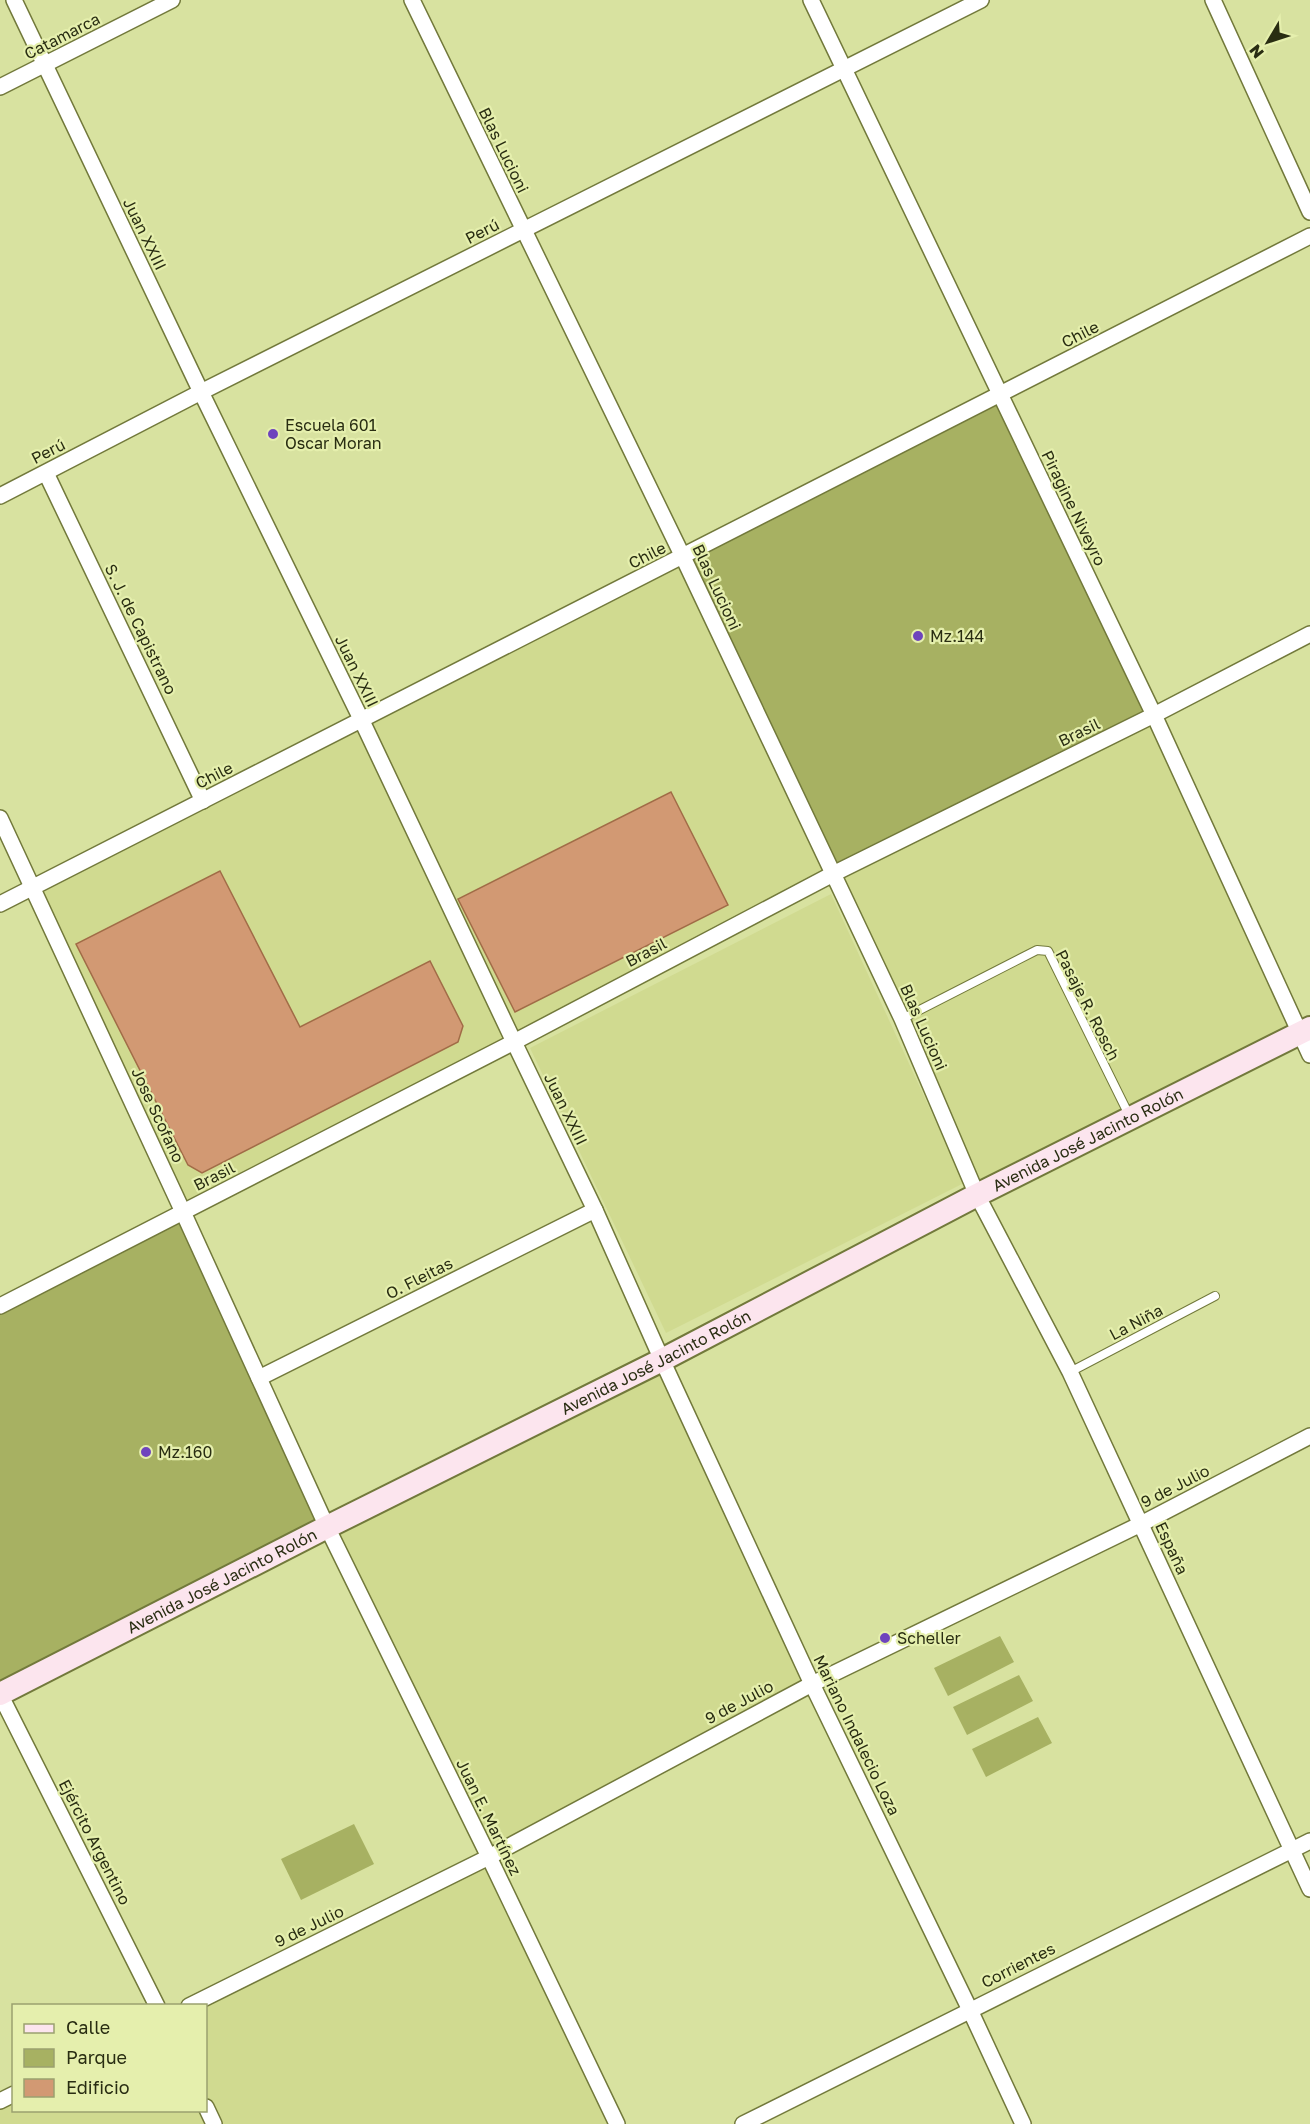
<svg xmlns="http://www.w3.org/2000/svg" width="1310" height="2124" font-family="'Golos Text',sans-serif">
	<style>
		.built { fill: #d0da90 }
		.green { fill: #a7b162 }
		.building { fill: #d29973; stroke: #a16c47; stroke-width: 1.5 }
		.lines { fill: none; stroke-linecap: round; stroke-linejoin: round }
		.lane-casing { stroke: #72793b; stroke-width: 10 }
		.street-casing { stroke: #72793b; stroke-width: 18 }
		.secondary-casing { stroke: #72793b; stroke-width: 26 }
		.lane { stroke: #fff; stroke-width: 8 }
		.street { stroke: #fff; stroke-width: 15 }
		.secondary { stroke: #fce5ee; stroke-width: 22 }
		.poi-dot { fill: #6e44bd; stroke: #e5efad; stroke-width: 2 }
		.labels { text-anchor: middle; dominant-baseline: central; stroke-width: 4.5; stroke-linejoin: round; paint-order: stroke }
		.street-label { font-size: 16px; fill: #292d12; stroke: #e5efad }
		.poi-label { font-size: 16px; fill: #292d12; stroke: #e5efad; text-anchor: start }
	</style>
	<rect width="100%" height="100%" fill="#d8e2a0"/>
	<g class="built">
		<polygon points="683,557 1154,715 1300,1034 977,1195 833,875 514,1042 509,1035 183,1212 33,888"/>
		<polygon points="831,894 964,1183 666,1333 530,1048"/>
		<polygon points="662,1360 812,1684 489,1857 617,2124 0,2124 0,2101 13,2094 14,2110 206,2110 206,2006 489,1857 327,1527"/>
	</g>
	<g class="green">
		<polygon points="1000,395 1154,715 833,874 683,557"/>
		<polygon points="183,1212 327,1527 0,1694 0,1306"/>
		<polygon points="1000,1636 1014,1662 948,1696 934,1668"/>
		<polygon points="1019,1675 1033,1701 967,1735 953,1707"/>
		<polygon points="1038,1717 1052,1743 986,1777 972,1749"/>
		<polygon points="354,1824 374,1864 301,1900 281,1859"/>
	</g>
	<g class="building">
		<polygon points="671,792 728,905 515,1012 458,899"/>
		<polygon points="220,871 300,1027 430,961 463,1026 458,1042 202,1173 188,1165 76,944"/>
	</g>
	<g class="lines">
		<g class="lane-casing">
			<g id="lane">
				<polyline points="902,1019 1037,950 1048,951 1129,1115"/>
				<polyline points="1070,1372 1215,1296"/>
			</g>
		</g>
		<g class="street-casing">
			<g id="street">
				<polyline points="14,0 201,392 362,721 514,1042 595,1210 662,1360 812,1684 970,2010 1023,2124"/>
				<polyline points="412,0 683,557 902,1019 977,1195 1070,1372 1310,1889"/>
				<polyline points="811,0 1154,715 1310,1055"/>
				<polyline points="1213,0 1310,212"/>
				<polyline points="0,87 172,0"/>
				<polyline points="46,473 203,801"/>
				<polyline points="0,496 201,392 981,0"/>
				<polyline points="0,818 183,1212 327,1527 489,1857 617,2124"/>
				<polyline points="0,904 1310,236"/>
				<polyline points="0,1306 514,1042 833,874 1154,715 1310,634"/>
				<polyline points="259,1378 595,1210"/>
				<polyline points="0,1694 157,2006"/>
				<polyline points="189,2006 489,1857 812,1684 1141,1524 1310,1436"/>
				<polyline points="0,2101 14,2094"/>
				<polyline points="206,2107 214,2124"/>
				<polyline points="743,2124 1310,1841"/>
			</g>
		</g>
		<g class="secondary-casing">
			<g id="secondary">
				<path id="s1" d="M0 1694 327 1527 662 1360 977 1195 1310 1028"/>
			</g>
		</g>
		<use href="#lane" class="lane"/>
		<use href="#street" class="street"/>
		<use href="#secondary" class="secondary"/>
	</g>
	<g class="poi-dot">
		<circle cx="273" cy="434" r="6"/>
		<circle cx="918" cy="636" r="6"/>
		<circle cx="146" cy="1452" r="6"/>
		<circle cx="885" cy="1638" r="6"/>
	</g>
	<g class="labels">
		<g class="street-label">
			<text transform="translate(62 36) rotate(-27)">Catamarca</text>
			<text transform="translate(504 150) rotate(64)">Blas Lucioni</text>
			<text transform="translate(482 231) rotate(-27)">Perú</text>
			<text transform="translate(145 234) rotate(64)">Juan XXIII</text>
			<text transform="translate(1080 334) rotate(-27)">Chile</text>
			<text transform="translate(48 451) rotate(-27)">Perú</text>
			<text transform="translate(1074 508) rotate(64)">Piragine Niveyro</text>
			<text transform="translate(647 555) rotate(-27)">Chile</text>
			<text transform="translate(717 587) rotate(65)">Blas Lucioni</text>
			<text transform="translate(141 629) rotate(64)">S. J. de Capistrano</text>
			<text transform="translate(357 671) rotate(64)">Juan XXIII</text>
			<text transform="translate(1079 732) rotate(-26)">Brasil</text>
			<text transform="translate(214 775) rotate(-27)">Chile</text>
			<text transform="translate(646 952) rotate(-28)">Brasil</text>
			<text transform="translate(1088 1005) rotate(63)">Pasaje R. Rosch</text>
			<text transform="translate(924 1027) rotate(66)">Blas Lucioni</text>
			<text transform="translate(566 1109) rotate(64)">Juan XXIII</text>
			<text transform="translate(158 1115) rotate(65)">Jose Scofano</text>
			<text stroke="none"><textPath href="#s1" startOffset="1221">Avenida José Jacinto Rolón</textPath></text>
			<text transform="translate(214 1176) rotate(-27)">Brasil</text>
			<text transform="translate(419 1278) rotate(-27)">O. Fleitas</text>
			<text transform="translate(1136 1322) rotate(-28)">La Niña</text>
			<text stroke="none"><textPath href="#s1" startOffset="735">Avenida José Jacinto Rolón</textPath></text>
			<text transform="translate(1175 1486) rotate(-27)">9 de Julio</text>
			<text transform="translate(1172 1548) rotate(65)">España</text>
			<text stroke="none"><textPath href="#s1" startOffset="249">Avenida José Jacinto Rolón</textPath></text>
			<text transform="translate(739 1702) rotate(-28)">9 de Julio</text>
			<text transform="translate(857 1735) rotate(64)">Mariano Indalecio Loza</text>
			<text transform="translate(489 1817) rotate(64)">Juan E. Martínez</text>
			<text transform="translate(95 1842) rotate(63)">Ejército Argentino</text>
			<text transform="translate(309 1926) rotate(-26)">9 de Julio</text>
			<text transform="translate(1018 1965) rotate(-27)">Corrientes</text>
		</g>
		<g class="poi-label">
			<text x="285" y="425">Escuela 601<tspan x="285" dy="18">Oscar Moran</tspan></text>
			<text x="930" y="636">Mz.144</text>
			<text x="158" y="1452">Mz.160</text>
			<text x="897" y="1638">Scheller</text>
		</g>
	</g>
	<rect x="12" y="2004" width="195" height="108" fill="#e5efad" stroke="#9aa16f" stroke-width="1.5"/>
	<rect x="24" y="2024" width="30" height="9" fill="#fce5ee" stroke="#9aa16f" stroke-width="1.5"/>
	<text x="66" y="2034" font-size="18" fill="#292d12">Calle</text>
	<rect x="24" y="2049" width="30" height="18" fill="#a7b162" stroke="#9aa16f" stroke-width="1.5"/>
	<text x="66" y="2064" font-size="18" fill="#292d12">Parque</text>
	<rect x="24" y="2079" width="30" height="18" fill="#d29973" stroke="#9aa16f" stroke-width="1.5"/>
	<text x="66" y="2094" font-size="18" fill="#292d12">Edificio</text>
	<g transform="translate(1268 42) rotate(231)" stroke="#e5efad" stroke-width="4.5" paint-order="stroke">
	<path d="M0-4.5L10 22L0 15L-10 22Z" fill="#292d12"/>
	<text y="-9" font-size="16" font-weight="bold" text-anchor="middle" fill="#292d12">N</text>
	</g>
</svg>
